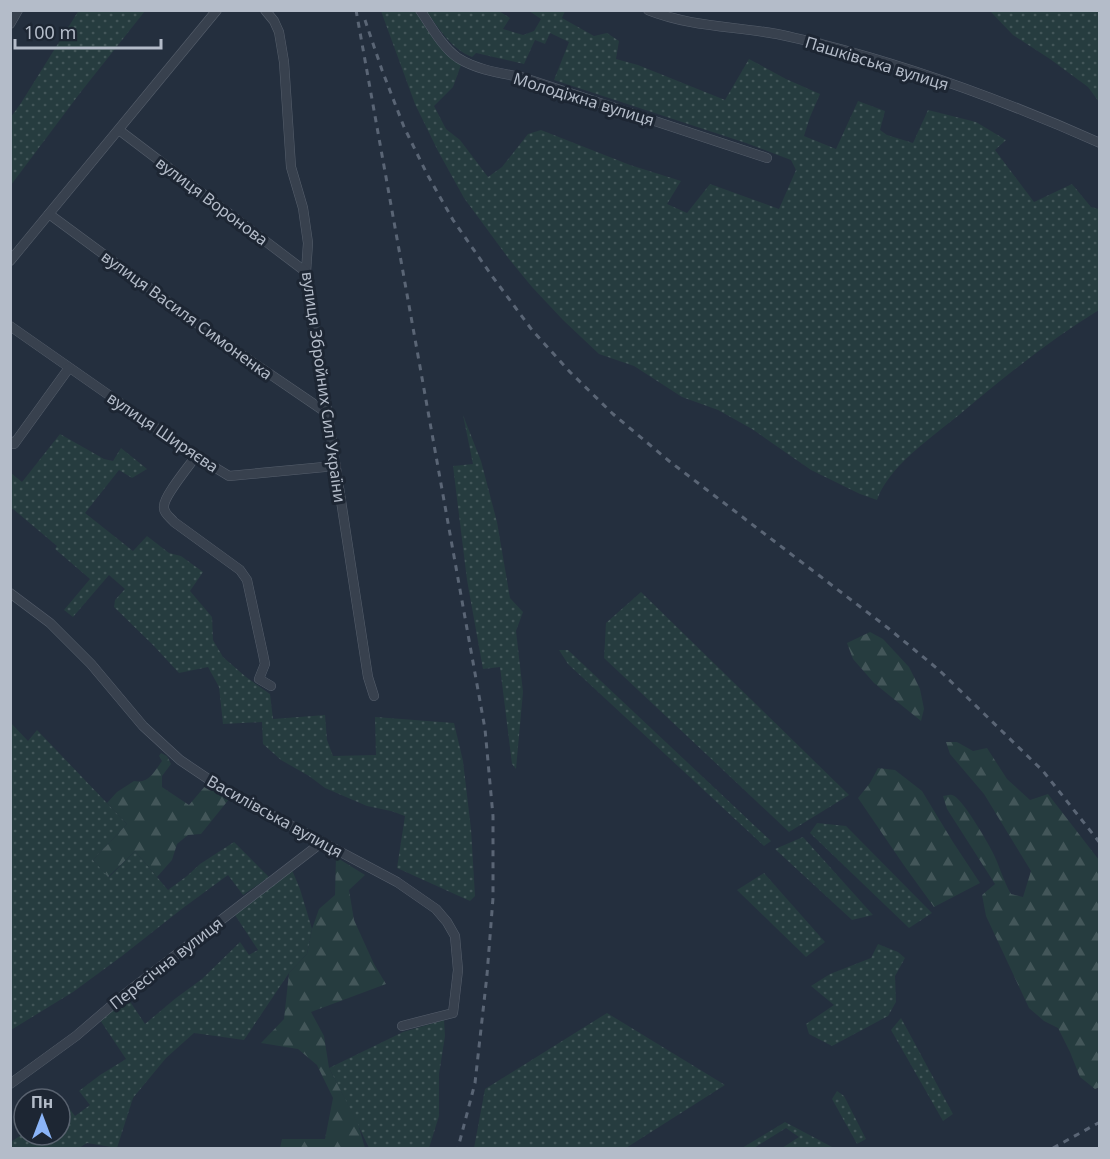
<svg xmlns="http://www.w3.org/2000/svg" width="1110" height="1159" font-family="'Noto Sans',sans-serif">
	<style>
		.grass { fill: url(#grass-dots) }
		.forest { fill: url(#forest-firs) }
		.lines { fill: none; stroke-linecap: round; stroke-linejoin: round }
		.street-casing { stroke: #565f6c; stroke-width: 10 }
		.street { stroke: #38414e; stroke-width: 9 }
		.rail { stroke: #5a6575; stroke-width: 3; stroke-dasharray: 6 6; stroke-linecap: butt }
		.labels { text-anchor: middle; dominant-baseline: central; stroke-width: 6; stroke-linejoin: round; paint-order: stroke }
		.street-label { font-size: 16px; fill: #b4bcc9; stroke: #1d2633 }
	</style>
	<defs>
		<pattern id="grass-dots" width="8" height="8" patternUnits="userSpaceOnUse" patternTransform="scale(1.5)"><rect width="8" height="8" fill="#263c3f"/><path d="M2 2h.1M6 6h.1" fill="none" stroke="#435659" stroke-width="1.8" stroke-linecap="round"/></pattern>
		<pattern id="forest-firs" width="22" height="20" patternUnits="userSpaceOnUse" patternTransform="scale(1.5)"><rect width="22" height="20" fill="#263c3f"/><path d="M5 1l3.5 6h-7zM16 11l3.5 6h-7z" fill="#435659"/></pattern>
	</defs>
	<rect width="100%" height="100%" fill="#242f3e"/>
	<g class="grass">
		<polygon points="79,10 145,11 80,93 11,185 11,117 21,103"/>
		<path d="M381 11H415L434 40 461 65 453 87 434 106 446 129 460 140 488 177 502 167 528 134 541 130 630 165 681 181 667 204 687 213 710 184 779 209 796 170 791 160 746 143 554 80 569 42 550 33 545 44 535 40 524 64 476 53 472 57C451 49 439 28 426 11H499L510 18 503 29 523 35 534 31 541 19 529 11H565L562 18 594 36 607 33 619 41 616 59 638 65 725 100 749 59 786 79 820 94 810 117 804 136 836 149 858 101 885 111 880 130 887 135 913 143 928 110 976 122 1006 140 995 150 1034 202 1072 184 1091 207 1099 209V310C1050 340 1004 377 959 415 939 431 917 447 899 466 890 476 881 488 877 500L860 494 811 470 752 429 718 410 682 397 634 366 599 354 563 320 532 287 509 259 464 198 438 151 415 104Z"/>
		<polygon points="990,11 1099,11 1099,102 1088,87 1050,59 1013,35"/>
		<polygon points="463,415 481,461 497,522 510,598 523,612 516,631 523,692 516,769 512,764 500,667 483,669 467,580 453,466 473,464"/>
		<polygon points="60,434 104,459 113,461 121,448 147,469 132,478 119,470 85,513 133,551 147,536 169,553 181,556 203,572 190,591 212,617 213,640 223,657 246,677 270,694 273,719 325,715 327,740 333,756 376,755 375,717 454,723 463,761 471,829 475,896 470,901 397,868 405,816 391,811 367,806 325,788 309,776 281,760 263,744 262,722 223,724 219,687 208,667 179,673 153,645 114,607 115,600 125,589 109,575 73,617 64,610 90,579 55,549 57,546 13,509 10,511 11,473 22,482"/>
		<polygon points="641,592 849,795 789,832 604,658 606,623"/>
		<polygon points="559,650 568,650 771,841 764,846 568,664"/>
		<polygon points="11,723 28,741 37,730 127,824 93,860 109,877 135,851 168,890 187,876 200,864 234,842 269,877 243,895 228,875 183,908 122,956 73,992 11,1030"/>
		<polygon points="817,823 846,826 932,913 909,928 810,833"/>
		<polygon points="803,837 873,915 852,920 775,849"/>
		<polygon points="292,870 300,889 312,929 307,954 289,973 244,1040 194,1033 166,1058 133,1098 117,1148 87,1143 79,1148 11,1148 11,1142 24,1133 24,1135 60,1135 60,1107 65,1103 75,1116 90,1105 79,1091 100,1075 126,1059 98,1017 125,994 145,1024 176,998 202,979 240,942 249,955 258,950 235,915"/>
		<polygon points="764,873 825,942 806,957 737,890"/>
		<polygon points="878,944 898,952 905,958 895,976 896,1002 888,1016 832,1046 809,1034 806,1024 834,1005 811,986 830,974 871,958"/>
		<polygon points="607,1013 725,1085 626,1148 474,1148 485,1089"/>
		<polygon points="901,1018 953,1114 943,1121 891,1030"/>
		<polygon points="444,1020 445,1036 439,1074 439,1116 429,1148 369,1148 358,1125 329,1068 403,1032"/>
		<polygon points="837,1091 844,1096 866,1139 857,1144 832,1099"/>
		<polygon points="785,1122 834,1148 782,1148 799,1137 786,1128 754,1148 742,1148"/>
	</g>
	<g class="forest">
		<polygon points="870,632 883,639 909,667 920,689 924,709 921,721 874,683 853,659 847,643"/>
		<path d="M946 742H957L973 751 987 748 1007 779 1030 800 1048 794 1099 860 1100 1087 1095 1089 1080 1077 1070 1052 1058 1028 1044 1021 1029 1008 986 916 982 895 995 884 947 809 943 796C946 796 949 794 952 795 961 796 987 841 992 851 999 864 1003 880 1011 894L1023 897 1031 871 984 794 950 754Z"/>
		<path d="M161 753 167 756 171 764 162 776V787L189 805 206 785 230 798 201 834 188 835 177 844 172 860 157 877 135 851 108 877 93 860 127 824 107 803 117 792 134 781C149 784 154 772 162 761L159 756Z"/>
		<polygon points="878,768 895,770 922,791 953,842 980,883 934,907 903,864 858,798 870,783"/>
		<polygon points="336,857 365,875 349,890 354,920 374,964 386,984 311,1012 324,1036 329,1068 358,1124 365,1148 280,1148 282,1139 325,1139 333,1098 317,1065 298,1049 261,1043 284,1019 289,973 307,954 312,929 319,909 335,895"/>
	</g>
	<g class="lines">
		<g class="street-casing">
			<g id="street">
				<polyline points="265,10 274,21 279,32 284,62 291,167 303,208 308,243 306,272 368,677 374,696"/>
				<path d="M420 10C431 26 442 47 458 58 477 70 500 73 521 77L767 158"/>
				<path d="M648 10C691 27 732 26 777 34 792 37 807 41 821 44 916 68 1010 103 1100 143"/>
				<polyline points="10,24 18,10"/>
				<polyline points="119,130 306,272"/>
				<polyline points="49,214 217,338 327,413"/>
				<polyline points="10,261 217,10"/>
				<polyline points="10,326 196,456 229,476 335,466"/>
				<polyline points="10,441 14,444 69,368"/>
				<path d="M196 456C189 466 164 496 164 506 163 513 170 517 174 522L240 570 247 580 263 654 265 664 259 679 271 686"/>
				<polyline points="10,593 50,623 91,664 143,726 180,760 226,791 397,882 436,909 447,922 455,936 458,970 453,1013 402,1026"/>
				<polyline points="10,1084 76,1036 125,994 321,843"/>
			</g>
		</g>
		<use href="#street" class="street"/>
		<g class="rail">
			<polyline points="356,10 485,729 493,816 493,898 487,975 475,1083 458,1148"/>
			<polyline points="365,20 382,70 404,127 427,174 453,220 492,276 532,330 570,372 613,414 669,461 888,628 939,670 1043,771 1100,843"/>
			<polyline points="1053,1148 1100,1122"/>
		</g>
	</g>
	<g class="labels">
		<g class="street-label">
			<text transform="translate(877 63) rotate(17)">Пашківська вулиця</text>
			<text transform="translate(584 99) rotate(17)">Молодіжна вулиця</text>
			<text transform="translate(212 201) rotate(37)">вулиця Воронова</text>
			<text transform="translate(187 315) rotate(36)">вулиця Василя Симоненка</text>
			<text transform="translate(324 387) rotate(82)">вулиця Збройних Сил України</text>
			<text transform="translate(163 432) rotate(34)">вулиця Ширяєва</text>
			<text transform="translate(275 816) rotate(29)">Василівська вулиця</text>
			<text transform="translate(166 963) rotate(-38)">Пересічна вулиця</text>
		</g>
	</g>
	<rect width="1110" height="1159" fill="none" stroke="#b4bcc9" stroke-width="24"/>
	<g transform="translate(42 1117)"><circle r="28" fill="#1d2633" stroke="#59626f" stroke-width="1.5"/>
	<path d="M0-4.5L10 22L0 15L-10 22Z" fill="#8ab4f8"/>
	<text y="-9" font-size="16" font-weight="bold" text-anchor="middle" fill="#b4bcc9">Пн</text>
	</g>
	<path d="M15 39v9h146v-9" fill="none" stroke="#b4bcc9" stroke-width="3"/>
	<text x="24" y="39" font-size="18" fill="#b4bcc9" stroke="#1d2633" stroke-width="4.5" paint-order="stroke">100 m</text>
</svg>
